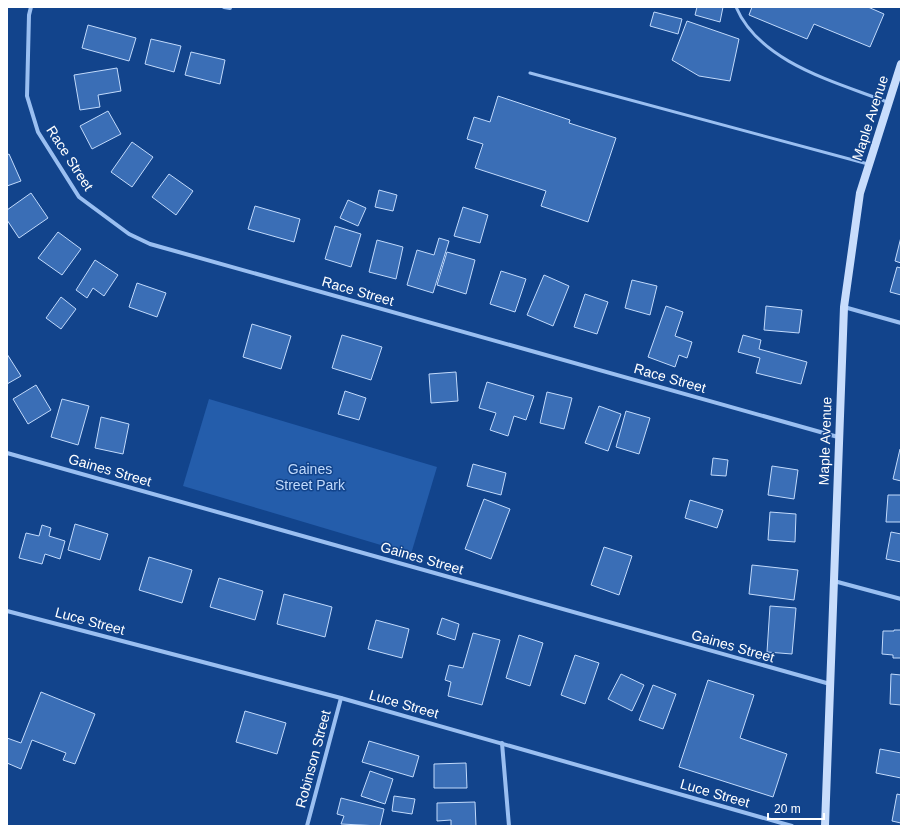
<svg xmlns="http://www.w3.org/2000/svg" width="908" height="833" font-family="Arial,sans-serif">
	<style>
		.green { fill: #245dab }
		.building { fill: #3a6eb6; stroke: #c1dafc }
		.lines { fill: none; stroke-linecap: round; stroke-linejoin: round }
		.service { stroke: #9abff1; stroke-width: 3 }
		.minor { stroke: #9abff1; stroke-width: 4 }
		.secondary { stroke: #c8ddfc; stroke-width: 8 }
		.labels { text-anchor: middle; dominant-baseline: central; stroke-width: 3; stroke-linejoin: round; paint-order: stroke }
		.street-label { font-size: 14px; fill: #fff; stroke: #12448c }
		.park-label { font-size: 14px; fill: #c1dafc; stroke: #12448c }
	</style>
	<rect width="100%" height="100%" fill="#12448c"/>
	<polygon class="green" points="209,399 437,467 411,554 183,486"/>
	<g class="building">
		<polygon points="697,7 723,7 720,22 695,15"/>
		<polygon points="752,7 868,7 884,14 870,47 814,24 807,39 749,15"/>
		<polygon points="654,12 682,19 678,34 650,26"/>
		<polygon points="687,21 739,39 730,81 699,76 672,60"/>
		<polygon points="88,25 136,38 129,61 82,48"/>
		<polygon points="151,39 181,46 174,72 145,64"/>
		<polygon points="191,52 225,60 220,84 185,75"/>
		<polygon points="117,68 121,91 98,95 100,107 80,110 74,75"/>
		<polygon points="498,96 570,120 569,123 616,138 588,222 541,206 546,191 475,168 483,144 467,139 474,117 490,122"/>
		<polygon points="108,111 121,134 92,149 80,126"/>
		<polygon points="132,142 153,157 132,187 111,172"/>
		<polygon points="9,154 21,181 7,186 7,155"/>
		<polygon points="169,174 193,191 176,215 152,197"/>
		<polygon points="379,190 397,195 393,211 375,207"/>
		<polygon points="31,193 48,218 19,238 7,220 7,210"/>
		<polygon points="348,200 366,208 358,226 340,218"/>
		<polygon points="255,206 300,219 294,242 248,229"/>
		<polygon points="463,207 488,215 480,243 454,236"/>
		<polygon points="335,226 361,234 351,267 325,259"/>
		<polygon points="58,232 81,249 62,275 38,258"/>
		<polygon points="901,237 901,263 895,261"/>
		<polygon points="439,238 449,241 433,293 407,285 417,250 434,255"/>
		<polygon points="377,240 403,247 396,279 369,272"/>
		<polygon points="447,252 475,260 466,294 437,285"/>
		<polygon points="95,260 118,275 104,296 93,288 87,298 76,290"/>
		<polygon points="897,267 901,268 901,295 890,292"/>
		<polygon points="501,271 526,279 515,312 490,304"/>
		<polygon points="544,275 569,286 553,326 527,315"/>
		<polygon points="632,280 657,286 650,315 625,308"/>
		<polygon points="137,283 166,293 157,317 129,307"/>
		<polygon points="585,294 608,302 597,334 574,327"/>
		<polygon points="61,297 76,309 61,329 46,318"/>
		<polygon points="666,306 683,312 675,336 692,342 687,358 679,355 675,367 648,357"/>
		<polygon points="766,306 802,310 799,333 764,330"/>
		<polygon points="252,324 291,336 281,369 243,357"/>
		<polygon points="342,335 382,347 371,380 332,368"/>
		<polygon points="743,335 761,340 759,349 807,362 801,384 756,373 760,358 738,352"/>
		<polygon points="7,354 21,376 7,384"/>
		<polygon points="456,372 458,401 431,403 429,374"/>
		<polygon points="487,382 534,396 526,420 514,416 508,436 490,430 496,413 479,408"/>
		<polygon points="36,385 51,410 28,424 13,399"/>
		<polygon points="345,391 366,398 359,420 338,414"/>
		<polygon points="547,392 572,398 564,429 540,423"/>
		<polygon points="62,399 89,406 78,445 51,437"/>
		<polygon points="599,406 621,414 608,451 585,443"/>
		<polygon points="626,411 650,418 639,454 616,447"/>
		<polygon points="101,417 129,424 123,454 95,448"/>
		<polygon points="900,449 901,450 901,481 893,479"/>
		<polygon points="713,458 728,460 726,476 711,475"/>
		<polygon points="473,464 506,473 501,495 467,486"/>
		<polygon points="772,466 798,470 794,499 768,495"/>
		<polygon points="888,495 901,495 901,522 886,522"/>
		<polygon points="484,499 510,509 491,559 465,549"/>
		<polygon points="690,500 723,510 717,528 685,518"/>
		<polygon points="770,512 796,514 795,542 768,540"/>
		<polygon points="75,524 108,534 100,560 68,550"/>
		<polygon points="42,525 51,528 49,536 65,541 60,559 45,554 42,564 19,558 26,533 39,536"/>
		<polygon points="891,532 901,534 901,562 886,559"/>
		<polygon points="604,547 632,556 619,595 591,585"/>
		<polygon points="149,557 192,570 182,603 139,590"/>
		<polygon points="752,565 798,570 794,600 749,594"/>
		<polygon points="219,578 263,591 255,620 210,607"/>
		<polygon points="284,594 332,607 325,637 277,624"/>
		<polygon points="770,606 796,608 792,654 767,652"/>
		<polygon points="442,618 459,624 455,640 437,634"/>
		<polygon points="376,620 409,629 402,658 368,649"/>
		<polygon points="894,630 901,630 901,658 893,658 893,655 882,654 883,631 894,631"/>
		<polygon points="473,633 500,640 482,705 448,696 451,682 445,680 449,665 463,668"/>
		<polygon points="519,635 543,643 530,686 506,678"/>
		<polygon points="575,655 599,663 585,704 561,695"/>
		<polygon points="621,674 644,685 632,711 608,699"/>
		<polygon points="891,674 901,675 901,705 890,704"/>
		<polygon points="708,680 754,695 740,738 787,754 773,797 679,767"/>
		<polygon points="653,685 676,694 663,729 639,720"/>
		<polygon points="41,692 95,714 75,764 63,760 66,753 32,740 21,769 7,763 7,738 21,743"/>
		<polygon points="245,711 286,723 277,754 236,742"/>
		<polygon points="369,741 419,756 413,777 362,762"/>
		<polygon points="880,749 901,753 901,778 876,773"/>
		<polygon points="466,763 467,788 434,788 434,764"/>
		<polygon points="370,771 393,779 385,804 361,796"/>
		<polygon points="897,794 901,795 901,823 892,821"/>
		<polygon points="394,796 415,799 412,814 392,811"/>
		<polygon points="341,798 384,809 380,826 341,824 344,816 337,814"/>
		<polygon points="475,802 476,826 451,826 451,820 437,821 437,803"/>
	</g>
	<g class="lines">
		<g class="service">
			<path d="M736 7C760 63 836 82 887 102"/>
			<polyline points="530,73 868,164"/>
		</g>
		<g class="minor">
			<polyline points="31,7 29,15 27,96 38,132 79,197 129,234 150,244 838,437"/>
			<polyline points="224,7 230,8"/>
			<polyline points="844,307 901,323"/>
			<polyline points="7,453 830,684"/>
			<polyline points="834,581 901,599"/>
			<polyline points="7,611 341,698 792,826"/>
			<polyline points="502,743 509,826"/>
			<polyline points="307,826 341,698"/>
		</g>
		<polyline class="secondary" points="825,826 844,307 860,193 901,64"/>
	</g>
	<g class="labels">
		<g class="street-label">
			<text transform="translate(870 118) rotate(-72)">Maple Avenue</text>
			<text transform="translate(70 158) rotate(57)">Race Street</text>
			<text transform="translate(358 291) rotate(16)">Race Street</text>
			<text transform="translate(670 378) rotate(16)">Race Street</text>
			<text transform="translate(825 441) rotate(-88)">Maple Avenue</text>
			<text transform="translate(110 470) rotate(16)">Gaines Street</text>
			<text transform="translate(422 558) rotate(16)">Gaines Street</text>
			<text transform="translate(90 621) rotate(15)">Luce Street</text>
			<text transform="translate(733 646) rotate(16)">Gaines Street</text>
			<text transform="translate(404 704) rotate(16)">Luce Street</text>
			<text transform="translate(313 759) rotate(-75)">Robinson Street</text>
			<text transform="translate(715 793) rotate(16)">Luce Street</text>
		</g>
		<g class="park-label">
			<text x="310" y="469">Gaines<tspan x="310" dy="16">Street Park</tspan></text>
		</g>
	</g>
	<rect width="908" height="833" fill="none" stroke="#ffffff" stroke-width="16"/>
	<path d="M768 813v6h56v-6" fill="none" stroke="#ffffff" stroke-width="2"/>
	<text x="774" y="813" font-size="12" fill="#ffffff" stroke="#12448c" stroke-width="3" paint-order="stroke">20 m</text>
</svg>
